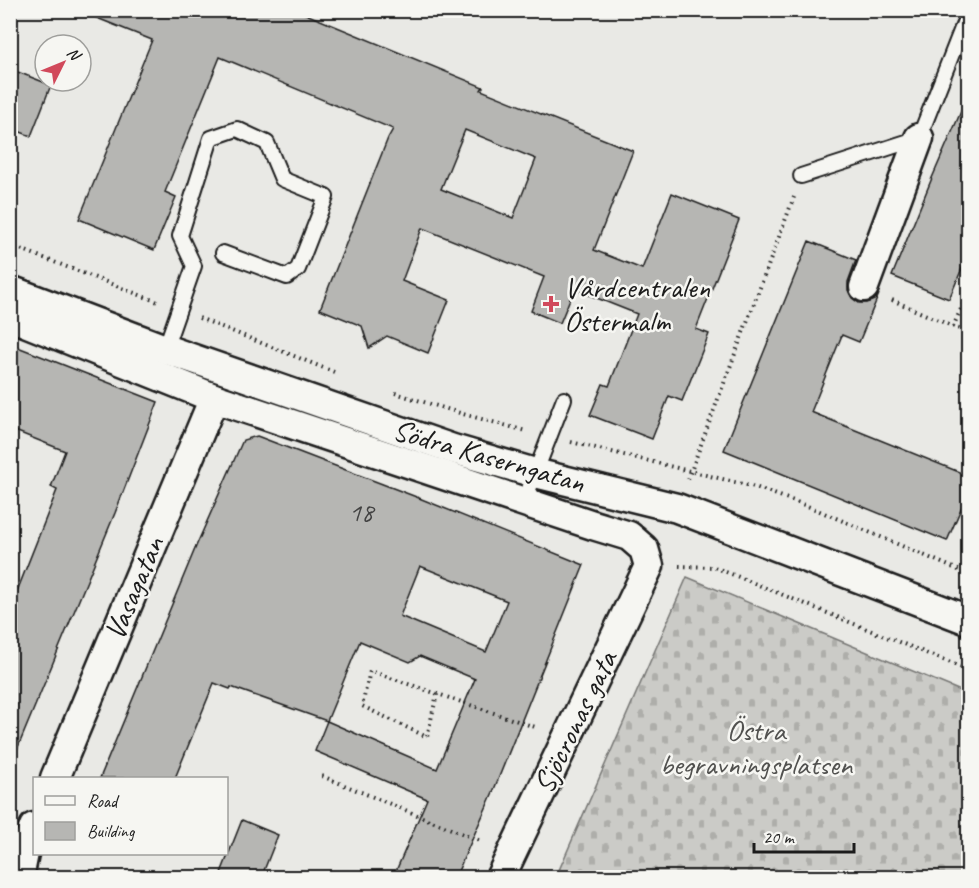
<svg xmlns="http://www.w3.org/2000/svg" width="979" height="888" font-family="Caveat,sans-serif">
	<style>
		.cemetery { fill: url(#cemetery-stones); stroke: #747472; stroke-width: 1.5 }
		.building { fill: #b6b6b3; stroke: #1c1c1c; stroke-width: 1.5; fill-rule: evenodd }
		.lines { fill: none; stroke-linecap: round; stroke-linejoin: round }
		.lane-casing { stroke: #1c1c1c; stroke-width: 18 }
		.street-casing { stroke: #1c1c1c; stroke-width: 33 }
		.path { stroke: #1c1c1c; stroke-width: 4; stroke-dasharray: 1.5 4.5; stroke-linecap: butt }
		.lane { stroke: #f6f6f2; stroke-width: 14 }
		.street { stroke: #f6f6f2; stroke-width: 28 }
		.poi-dot { fill: #d1495b; stroke: #f6f6f2; stroke-width: 2 }
		.labels { text-anchor: middle; dominant-baseline: central; stroke-width: 5; stroke-linejoin: round; paint-order: stroke }
		.number-label { font-size: 27px; fill: #424242 }
		.poi-label { font-size: 30px; fill: #1c1c1c; stroke: #f6f6f2; text-anchor: start }
		.street-label { font-size: 30px; fill: #1c1c1c; stroke: #f6f6f2 }
		.park-label { font-size: 30px; fill: #51514f; stroke: #f6f6f2 }
	</style>
	<defs>
		<pattern id="cemetery-stones" width="16" height="16" patternUnits="userSpaceOnUse" patternTransform="scale(1.5)"><rect width="16" height="16" fill="#cbcbc7"/><path d="M2 7V4a2 2 0 0 1 4 0v3zM10 15v-3a2 2 0 0 1 4 0v3z" fill="#aeaeaa"/></pattern>
	</defs>
	<rect width="100%" height="100%" fill="#e9e9e5"/>
	<filter id="ink" filterUnits="userSpaceOnUse"><feTurbulence type="fractalNoise" baseFrequency=".0167" numOctaves="2"/><feDisplacementMap in="SourceGraphic" scale="12" xChannelSelector="R" yChannelSelector="G"/><feConvolveMatrix kernelMatrix="1 2 1 2 8 2 1 2 1" color-interpolation-filters="sRGB"/></filter>
	<g filter="url(#ink)">
		<polygon class="cemetery" points="687,577 968,694 968,877 556,877"/>
		<g class="building">
			<path d="M83 10H296L483 87 481 90 633 151 594 250 642 269 672 193 739 220 696 329 709 334 682 401 669 396 652 439 590 415 603 384 609 386 637 314 574 289 560 323 531 311 544 277 422 228 402 281 449 300 428 353 387 336 369 348 362 326 320 309 388 138 393 129 220 57 165 192 176 197 154 250 79 219 152 40 82 12ZM465 130 536 159 513 218 441 189Z"/>
			<polygon points="10,69 51,85 31,136 10,128"/>
			<polygon points="969,93 969,252 949,299 892,276 932,178"/>
			<polygon points="809,241 856,260 848,282 848,290 852,298 859,303 866,303 874,300 879,294 859,342 842,335 811,412 969,476 969,490 947,541 724,450"/>
			<polygon points="10,344 158,402 115,513 11,764 10,609 57,490 51,487 65,451 10,429"/>
			<path d="M257 436 419 498 584 565 493 792 455 878H393L427 799 315 751 327 721 231 687 230 689 214 683 175 778H100L197 544 243 440ZM420 566 507 601 486 652 400 616ZM360 641 410 662 420 656 475 679 437 769 327 721Z"/>
			<polygon points="242,820 278,835 261,878 219,878"/>
		</g>
		<g class="lines">
			<g class="lane-casing">
				<g id="lane">
					<polyline points="801,176 919,138 968,13"/>
					<polyline points="164,352 194,266 180,236 211,138 237,129 267,143 282,179 326,197 298,269 287,277 223,253"/>
					<polyline points="524,502 564,399"/>
				</g>
			</g>
			<g class="street-casing">
				<g id="street">
					<polyline points="864,287 919,138"/>
					<polyline points="10,290 165,349 453,449 535,473 677,508 968,620"/>
					<polyline points="10,316 214,398 593,525 629,536 644,549 649,566 500,878"/>
					<polyline points="55,778 214,398"/>
					<polyline points="19,878 24,853 34,827"/>
				</g>
			</g>
			<g class="path">
				<polyline points="10,245 158,302"/>
				<polyline points="892,300 968,333"/>
				<polyline points="199,318 334,372"/>
				<polyline points="953,327 968,293"/>
				<polyline points="395,393 463,414 526,431"/>
				<polyline points="571,442 755,487 810,507 968,574"/>
				<polyline points="688,479 794,197"/>
				<polyline points="679,566 714,567 968,670"/>
				<polyline points="437,694 427,737 362,706 370,671 538,728"/>
				<polyline points="322,776 483,842"/>
			</g>
			<use href="#lane" class="lane"/>
			<use href="#street" class="street"/>
		</g>
	</g>
	<path class="poi-dot" d="M548 295h6v6h6v6h-6v6h-6v-6h-6v-6h6z"/>
	<g class="labels">
		<g class="number-label">
			<text x="361" y="512">18</text>
		</g>
		<g class="poi-label">
			<text x="564" y="287">Vårdcentralen<tspan x="564" dy="34">Östermalm</tspan></text>
		</g>
		<g class="street-label">
			<text transform="translate(489 456) rotate(16)">Södra Kaserngatan</text>
			<text transform="translate(134 588) rotate(-67)">Vasagatan</text>
			<text transform="translate(575 722) rotate(-64)">Sjöcronas gata</text>
		</g>
		<g class="park-label">
			<text x="756" y="730">Östra<tspan x="756" dy="34">begravningsplatsen</tspan></text>
		</g>
	</g>
	<rect width="979" height="888" fill="none" stroke="#f6f6f2" stroke-width="36"/>
	<rect x="18" y="18" width="943" height="852" fill="none" stroke="#1c1c1c" stroke-width="2" filter="url(#ink)"/>
	<rect x="33" y="777" width="195" height="78" fill="#f6f6f2" stroke="#9f9f9c" stroke-width="1.5"/>
	<rect x="45" y="796" width="30" height="9" fill="#f6f6f2" stroke="#9f9f9c" stroke-width="1.5"/>
	<text x="87" y="807" font-size="18" fill="#1c1c1c">Road</text>
	<rect x="45" y="822" width="30" height="18" fill="#b6b6b3" stroke="#9f9f9c" stroke-width="1.5"/>
	<text x="87" y="837" font-size="18" fill="#1c1c1c">Building</text>
	<g transform="translate(63 63) rotate(47)"><circle r="28" fill="#f6f6f2" stroke="#9f9f9c" stroke-width="1.5"/>
	<path d="M0-4.5L10 22L0 15L-10 22Z" fill="#d1495b"/>
	<text y="-9" font-size="16" font-weight="bold" text-anchor="middle" fill="#1c1c1c">N</text>
	</g>
	<path d="M754 843v9h100v-9" fill="none" stroke="#1c1c1c" stroke-width="3"/>
	<text x="763" y="843" font-size="18" fill="#1c1c1c" stroke="#f6f6f2" stroke-width="4.5" paint-order="stroke">20 m</text>
</svg>
